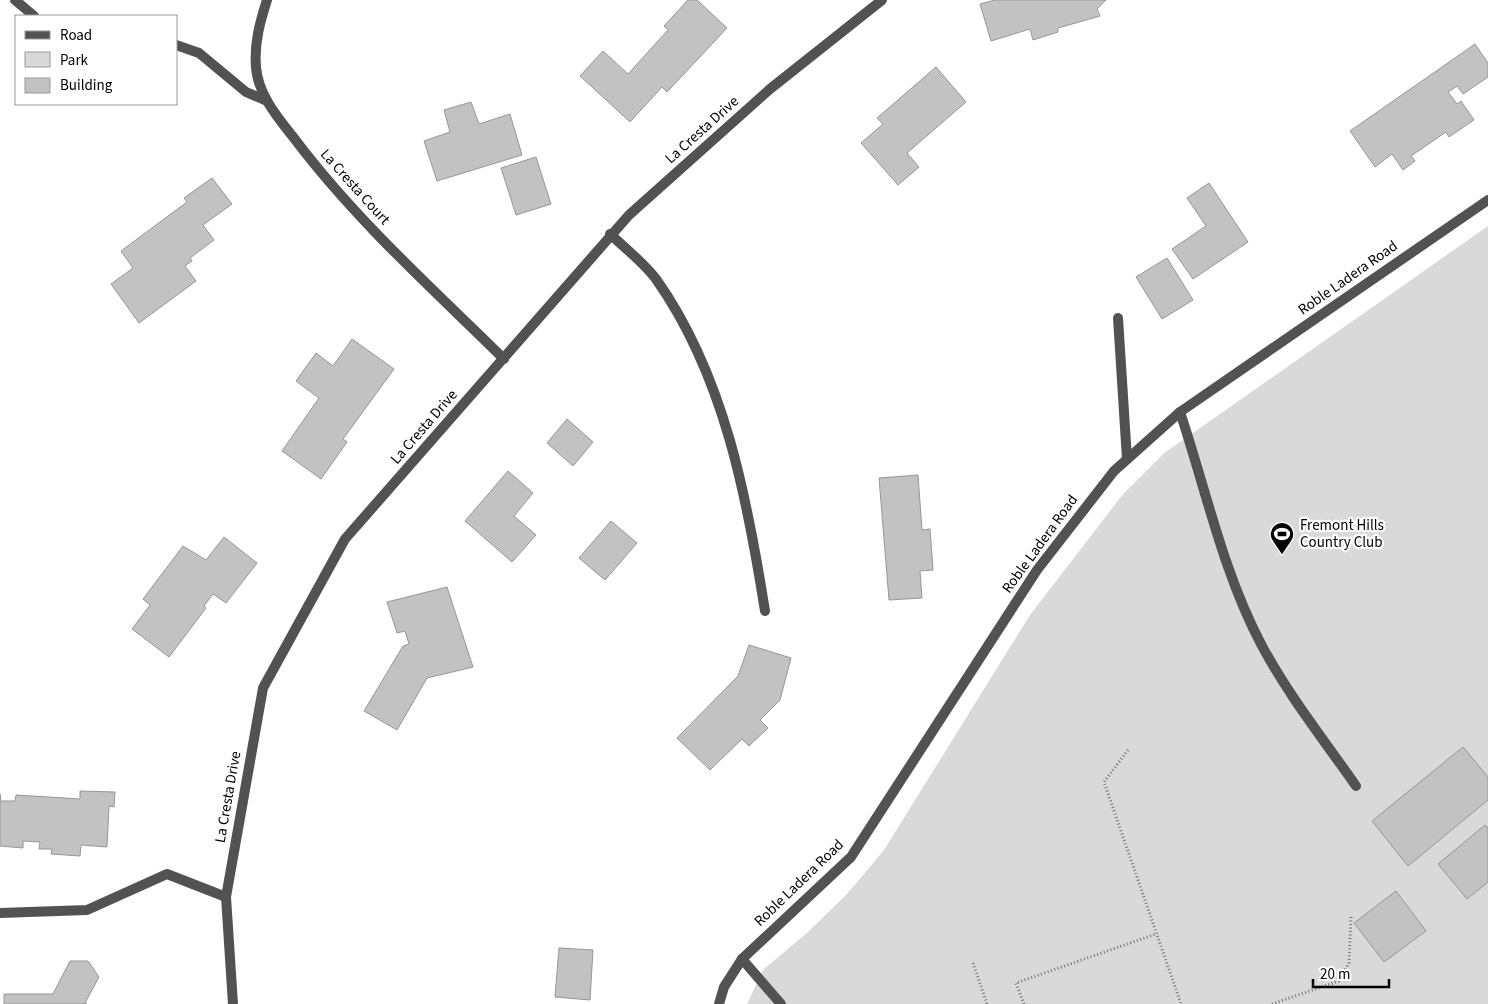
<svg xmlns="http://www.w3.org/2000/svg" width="1488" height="1004" font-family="'Source Sans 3',sans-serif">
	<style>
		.green { fill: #d9d9d9 }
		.building { fill: #c2c2c2; stroke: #969696 }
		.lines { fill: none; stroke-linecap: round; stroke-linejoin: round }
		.path { stroke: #747474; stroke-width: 3; stroke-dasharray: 1 2.5; stroke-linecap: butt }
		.lane { stroke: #525252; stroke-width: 10 }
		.street { stroke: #525252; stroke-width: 10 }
		.labels { text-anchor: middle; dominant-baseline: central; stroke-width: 4.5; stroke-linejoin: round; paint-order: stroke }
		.street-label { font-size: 15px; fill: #000; stroke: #fff }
		.poi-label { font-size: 15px; fill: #000; stroke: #fff; text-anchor: start }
	</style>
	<rect width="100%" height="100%" fill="#fff"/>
	<polygon class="green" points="1488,226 1488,1004 747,1004 763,970 808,932 847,894 884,850 1030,615 1123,494 1163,454"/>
	<g class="building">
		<polygon points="688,0 697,0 727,28 667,92 662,87 630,122 580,76 603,51 628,74 668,30 664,26"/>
		<polygon points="995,0 1106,0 1097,9 1100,16 1058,28 1058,32 1033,40 1030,29 991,41 980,4"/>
		<polygon points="1475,44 1488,63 1488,77 1463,94 1457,86 1448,92 1457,104 1461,101 1474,120 1449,137 1446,132 1411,156 1415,161 1403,170 1392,154 1375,167 1350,131"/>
		<polygon points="936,67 966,102 907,153 919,167 898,185 861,143 883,124 877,118"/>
		<polygon points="471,102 479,124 510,114 522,155 437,181 424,141 450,132 444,110"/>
		<polygon points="536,157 551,204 516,215 501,168"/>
		<polygon points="212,178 232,204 203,225 214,240 190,258 192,261 185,266 196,281 139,323 111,284 133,268 121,251 187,202 184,198"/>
		<polygon points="1209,183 1248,242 1193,279 1172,249 1206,226 1187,198"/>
		<polygon points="1167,258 1193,300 1162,319 1136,277"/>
		<polygon points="352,339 394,369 343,439 347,442 321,479 282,451 319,398 296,381 316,353 333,366"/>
		<polygon points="567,419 593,442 573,466 547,443"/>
		<polygon points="508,471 533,493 514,516 536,535 512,562 465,521"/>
		<polygon points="918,475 922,530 930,529 933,570 920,571 922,598 889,600 879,478"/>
		<polygon points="611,521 637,543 605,580 579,558"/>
		<polygon points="224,537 257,563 226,603 213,594 204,606 206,608 169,657 132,629 150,605 143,599 183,546 206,560"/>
		<polygon points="447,587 473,667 427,678 397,730 364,711 403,646 409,644 405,631 397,633 387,602"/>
		<polygon points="749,645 791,658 780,700 760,720 768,728 749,746 742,739 710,770 677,738 738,676"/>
		<polygon points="1463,747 1488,777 1488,800 1408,866 1372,821"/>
		<polygon points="80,791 115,792 114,807 109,806 107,847 81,845 80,856 51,854 52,849 39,849 40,842 23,841 23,848 0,846 0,794 1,801 15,801 16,795 80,799"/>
		<polygon points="1485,825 1488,828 1488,882 1467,899 1438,864"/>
		<polygon points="1396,891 1426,931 1384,962 1354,923"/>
		<polygon points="559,948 593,950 590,1000 555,997"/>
		<polygon points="70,961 88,961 99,977 85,1003 87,1004 4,1004 4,994 53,994"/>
	</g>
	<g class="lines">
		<g class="path">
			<polyline points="1128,750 1104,782 1181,1004"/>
			<polyline points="973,963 987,1004"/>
			<polyline points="1024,1004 1016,983 1156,934"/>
			<polyline points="1272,1004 1339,981 1349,963 1351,916"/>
		</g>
		<g class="lane">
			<polyline points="15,0 34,16"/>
			<polyline points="176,45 199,53 246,92 267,101"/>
			<path d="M610 234C625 248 644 263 656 279 724 375 747 497 765 611"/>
			<polyline points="1118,318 1127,459"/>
			<path d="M1180 412C1206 490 1223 572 1261 644 1288 695 1324 740 1356 786"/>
			<polyline points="742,959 781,1004"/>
		</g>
		<g class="street">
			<path d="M267 0C260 22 254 43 256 67 258 96 280 120 297 142 358 222 433 289 504 359"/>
			<polyline points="0,913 87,910 167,874 226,897"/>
			<polyline points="233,1004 226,897 263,688 345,539 629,215 770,89 882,0"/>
			<polyline points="719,1004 724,987 742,959 851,857 1037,570 1114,471 1180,412 1488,200"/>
		</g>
	</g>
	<defs>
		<g id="stadium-pin" transform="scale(1.25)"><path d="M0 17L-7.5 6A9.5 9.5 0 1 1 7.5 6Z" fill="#000" stroke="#fff"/><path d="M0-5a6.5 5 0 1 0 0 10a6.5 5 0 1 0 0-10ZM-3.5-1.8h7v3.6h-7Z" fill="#fff"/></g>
	</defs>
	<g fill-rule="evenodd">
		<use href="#stadium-pin" x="1282" y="534"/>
	</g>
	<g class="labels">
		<g class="street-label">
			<text transform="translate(702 130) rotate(-42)">La Cresta Drive</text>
			<text transform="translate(355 187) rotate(48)">La Cresta Court</text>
			<text transform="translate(1348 278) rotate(-35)">Roble Ladera Road</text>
			<text transform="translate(424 427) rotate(-49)">La Cresta Drive</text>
			<text transform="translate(1040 544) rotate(-54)">Roble Ladera Road</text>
			<text transform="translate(228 797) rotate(-80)">La Cresta Drive</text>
			<text transform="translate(799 883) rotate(-44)">Roble Ladera Road</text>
		</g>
		<g class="poi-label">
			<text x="1300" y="525">Fremont Hills<tspan x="1300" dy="17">Country Club</tspan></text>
		</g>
	</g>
	<rect x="15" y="15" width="162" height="90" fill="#ffffff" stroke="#999999"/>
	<rect x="25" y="31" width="25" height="8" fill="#525252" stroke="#999999"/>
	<text x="60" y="40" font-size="15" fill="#000000">Road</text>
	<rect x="25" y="52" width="25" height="15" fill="#d9d9d9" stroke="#999999"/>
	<text x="60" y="65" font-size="15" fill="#000000">Park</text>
	<rect x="25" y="78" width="25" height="15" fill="#c2c2c2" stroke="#999999"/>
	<text x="60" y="90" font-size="15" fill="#000000">Building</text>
	<path d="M1313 979v8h76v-8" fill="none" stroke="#000000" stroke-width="2.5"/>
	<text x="1320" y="979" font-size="15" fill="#000000" stroke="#ffffff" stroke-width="4" paint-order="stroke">20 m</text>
</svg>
